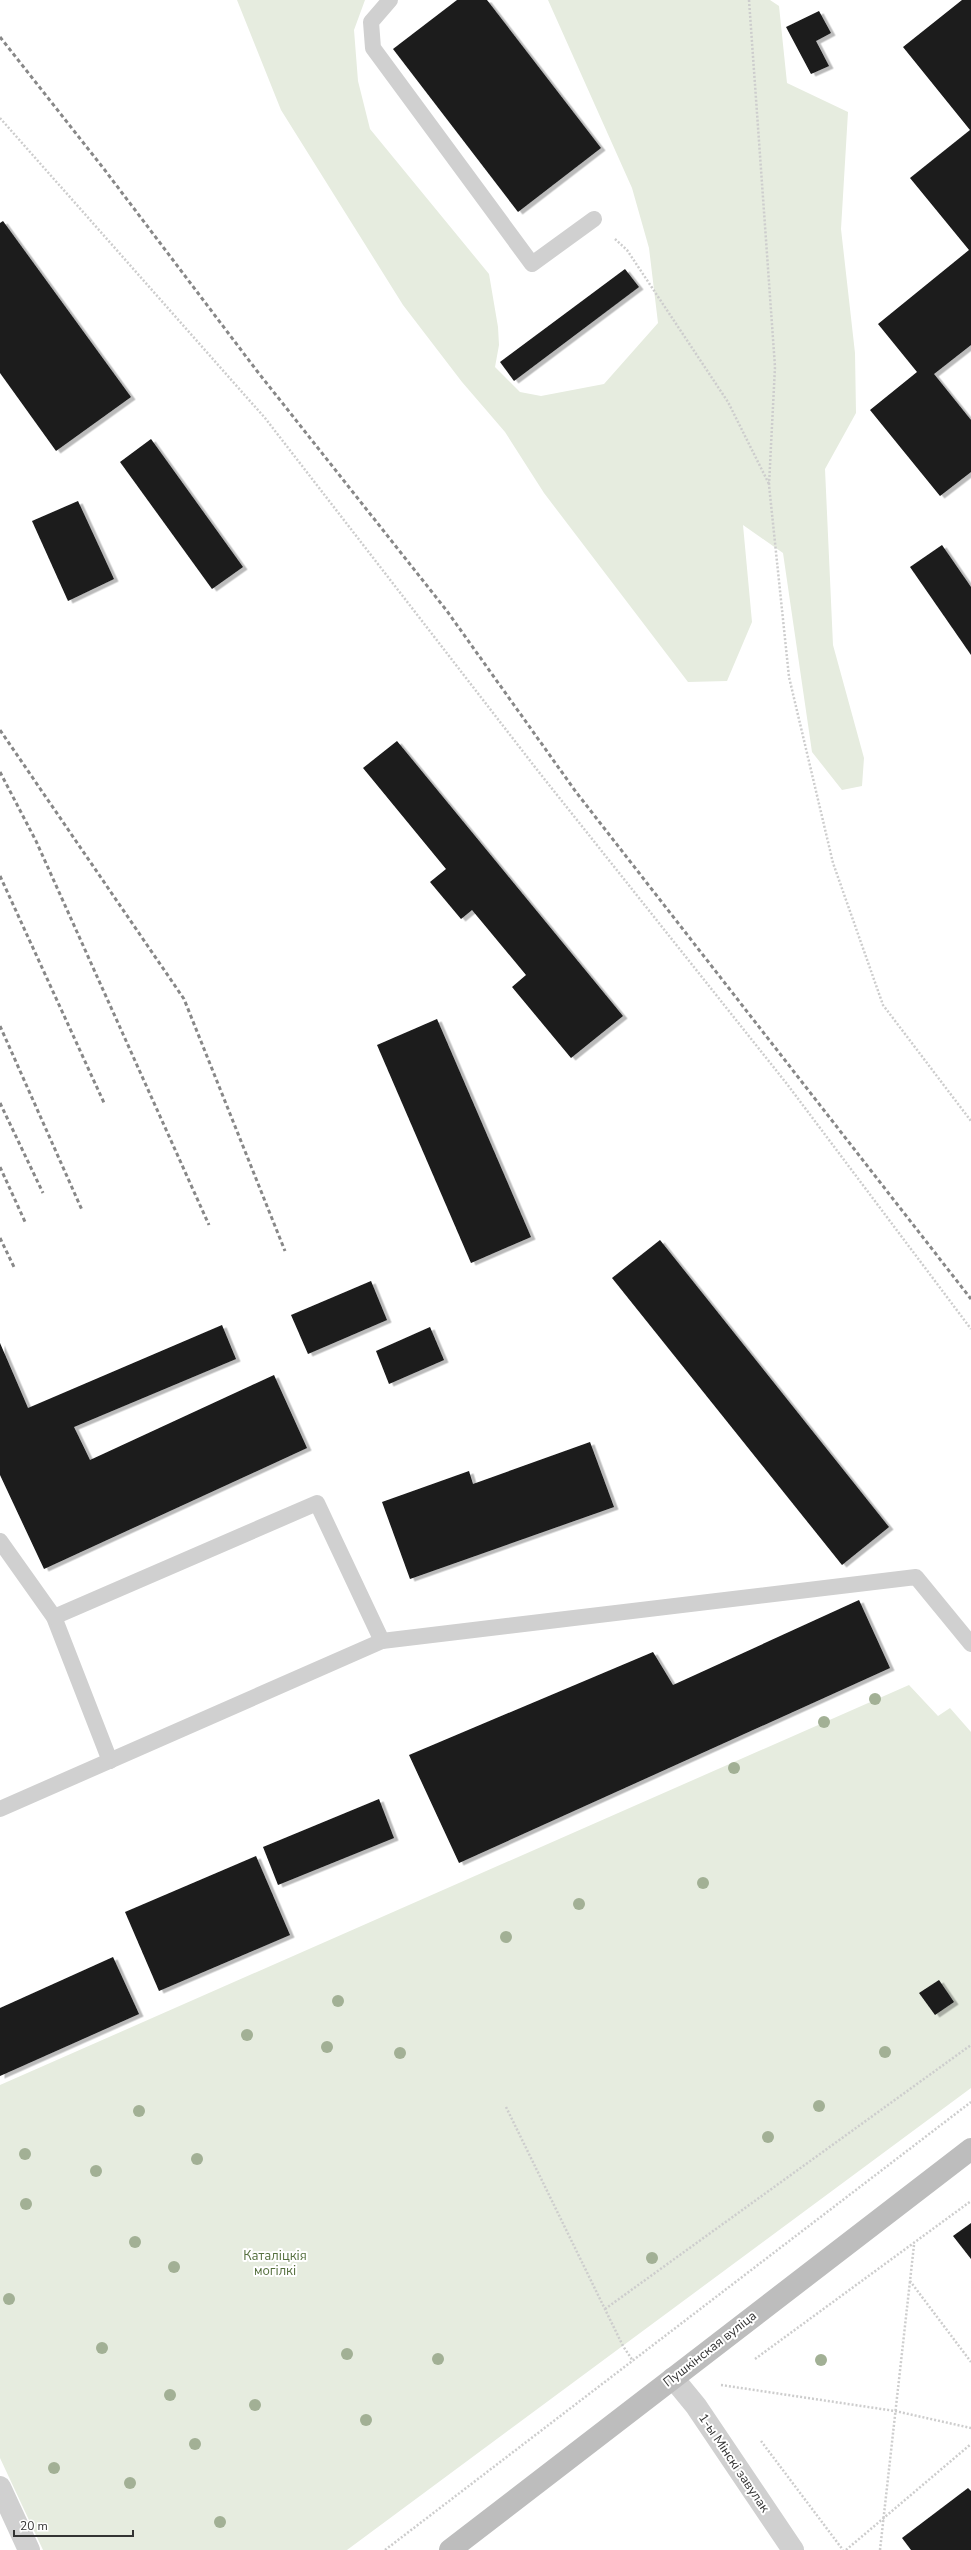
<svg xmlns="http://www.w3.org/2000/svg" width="971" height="2550" font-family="'Nunito Sans',sans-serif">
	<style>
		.green { fill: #e6ecdf }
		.building { fill: #1a1a1a; filter: url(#shadow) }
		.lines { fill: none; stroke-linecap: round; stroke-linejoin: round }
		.path { stroke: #cdcdcd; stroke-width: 2.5; stroke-dasharray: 2 2; stroke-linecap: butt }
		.service { stroke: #d0d0d0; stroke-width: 16 }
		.minor { stroke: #d0d0d0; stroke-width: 22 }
		.secondary { stroke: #bdbdbd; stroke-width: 22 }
		.rail { stroke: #888; stroke-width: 3; stroke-dasharray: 4 3; stroke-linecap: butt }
		.tree { fill: #a2b095 }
		.labels { text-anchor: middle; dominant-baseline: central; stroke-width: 4; stroke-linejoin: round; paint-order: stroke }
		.park-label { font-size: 13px; fill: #56703f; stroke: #fff }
		.street-label { font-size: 13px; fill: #333; stroke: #fff }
	</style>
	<defs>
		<filter id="shadow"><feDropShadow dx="4.5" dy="2.5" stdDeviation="0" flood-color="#0004"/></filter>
	</defs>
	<rect width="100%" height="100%" fill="#fff"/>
	<g class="green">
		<polygon points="237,0 365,0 354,30 358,81 370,129 489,274 498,327 499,345 495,367 520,392 541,396 604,384 658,323 649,248 632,188 548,0 770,0 779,6 787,83 848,112 841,229 855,353 856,413 825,469 833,645 864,758 862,786 842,790 812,752 783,553 743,525 752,622 727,681 688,682 544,493 505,432 462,382 403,305 281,110"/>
		<polygon points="909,1685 938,1716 950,1708 971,1732 971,2088 347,2550 43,2550 0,2458 0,2085"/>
	</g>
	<g class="building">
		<polygon points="457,0 487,0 601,148 518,212 393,49"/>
		<polygon points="962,0 971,0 971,345 934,374 971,420 971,472 940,496 870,410 917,372 878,324 969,250 910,178 970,130 903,47"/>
		<polygon points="819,11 831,33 816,41 829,66 811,74 786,27"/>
		<polygon points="3,221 131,397 56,451 0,373 0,223"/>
		<polygon points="625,269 639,287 514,381 500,362"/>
		<polygon points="151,439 243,567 212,589 120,462"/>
		<polygon points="78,501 114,579 68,601 32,521"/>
		<polygon points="942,545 971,587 971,655 910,567"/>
		<polygon points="397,741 623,1016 571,1058 512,987 526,975 472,910 461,919 430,882 446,869 363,768"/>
		<polygon points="437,1019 531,1237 471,1263 377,1045"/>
		<polygon points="660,1240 889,1527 842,1565 612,1278"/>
		<polygon points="371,1281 387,1320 308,1354 291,1315"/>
		<polygon points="222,1325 236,1359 74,1427 90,1460 274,1375 307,1448 44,1569 0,1475 0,1343 28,1408"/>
		<polygon points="430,1327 444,1360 389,1384 376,1351"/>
		<polygon points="590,1442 614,1507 410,1579 382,1502 469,1471 473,1484"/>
		<polygon points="859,1600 890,1668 459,1863 409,1755 653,1652 673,1685"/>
		<polygon points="379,1799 394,1838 278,1885 263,1847"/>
		<polygon points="256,1856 290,1935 159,1991 125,1912"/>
		<polygon points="113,1957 139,2014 0,2076 0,2008"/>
		<polygon points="939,1980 954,2002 935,2015 919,1993"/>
		<polygon points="971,2223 971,2259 953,2236"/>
		<polygon points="968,2488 971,2491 971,2550 911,2550 902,2538"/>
	</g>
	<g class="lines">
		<g class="path">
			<polyline points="749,0 775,367 769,485 789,677 833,863 883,1005 971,1121"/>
			<polyline points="0,118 265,418 538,771 787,1084 971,1329"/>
			<polyline points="615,239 627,250 728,402 769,484"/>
			<polyline points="506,2107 623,2346 633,2361"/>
			<polyline points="914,2245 910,2281 971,2362"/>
			<polyline points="605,2309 971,2045"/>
			<polyline points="755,2359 971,2201"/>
			<polyline points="721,2385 895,2411 971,2428"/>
			<polyline points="761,2441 843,2550"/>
			<polyline points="385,2550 971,2102"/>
			<polyline points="846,2550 971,2444"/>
			<polyline points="880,2550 910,2281"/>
		</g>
		<g class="service">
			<polyline points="390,0 371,22 373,48 532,264 594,219"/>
			<polyline points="0,1541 54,1617 110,1761"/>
			<polyline points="54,1617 317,1503 382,1641"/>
			<polyline points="0,1809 382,1641 916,1577 971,1644"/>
		</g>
		<g class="minor">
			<polyline points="673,2378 696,2406 793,2550"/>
			<polyline points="0,2487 29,2550"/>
		</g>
		<polyline class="secondary" points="450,2550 971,2149"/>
		<g class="rail">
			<polyline points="0,37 104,169 257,371 447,611 576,792 971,1299"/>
			<polyline points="0,730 184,999 285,1251"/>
			<polyline points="0,772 36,841 209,1225"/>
			<polyline points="0,876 105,1105"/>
			<polyline points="0,1026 82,1210"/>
			<polyline points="0,1103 43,1193"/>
			<polyline points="0,1167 26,1224"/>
			<polyline points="0,1238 14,1267"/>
		</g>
	</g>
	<g class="tree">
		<circle cx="875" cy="1699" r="6"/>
		<circle cx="824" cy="1722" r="6"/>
		<circle cx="734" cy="1768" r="6"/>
		<circle cx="703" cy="1883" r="6"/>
		<circle cx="579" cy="1904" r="6"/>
		<circle cx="506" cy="1937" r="6"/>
		<circle cx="338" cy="2001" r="6"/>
		<circle cx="247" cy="2035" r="6"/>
		<circle cx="327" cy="2047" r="6"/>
		<circle cx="885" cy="2052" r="6"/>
		<circle cx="400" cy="2053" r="6"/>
		<circle cx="819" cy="2106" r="6"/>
		<circle cx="139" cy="2111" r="6"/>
		<circle cx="768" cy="2137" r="6"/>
		<circle cx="25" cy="2154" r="6"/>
		<circle cx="197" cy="2159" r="6"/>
		<circle cx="96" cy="2171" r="6"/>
		<circle cx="26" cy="2204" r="6"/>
		<circle cx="135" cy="2242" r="6"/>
		<circle cx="652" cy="2258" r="6"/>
		<circle cx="174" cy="2267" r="6"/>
		<circle cx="9" cy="2299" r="6"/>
		<circle cx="102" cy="2348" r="6"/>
		<circle cx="347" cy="2354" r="6"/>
		<circle cx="438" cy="2359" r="6"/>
		<circle cx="821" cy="2360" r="6"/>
		<circle cx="170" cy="2395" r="6"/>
		<circle cx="255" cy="2405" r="6"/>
		<circle cx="366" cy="2420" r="6"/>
		<circle cx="195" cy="2444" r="6"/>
		<circle cx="54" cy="2468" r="6"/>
		<circle cx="130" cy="2483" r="6"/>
		<circle cx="220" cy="2522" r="6"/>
	</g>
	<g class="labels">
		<g class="park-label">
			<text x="275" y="2256">Каталіцкія<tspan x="275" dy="15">могілкі</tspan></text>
		</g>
		<g class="street-label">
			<text transform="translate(710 2349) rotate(-38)">Пушкінская вуліца</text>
			<text transform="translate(734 2463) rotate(56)">1-ы Мінскі завулак</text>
		</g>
	</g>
	<path d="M14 2530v6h119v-6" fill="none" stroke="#333333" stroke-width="2"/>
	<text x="20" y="2530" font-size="12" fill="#333333" stroke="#ffffff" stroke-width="3" paint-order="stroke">20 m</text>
</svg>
